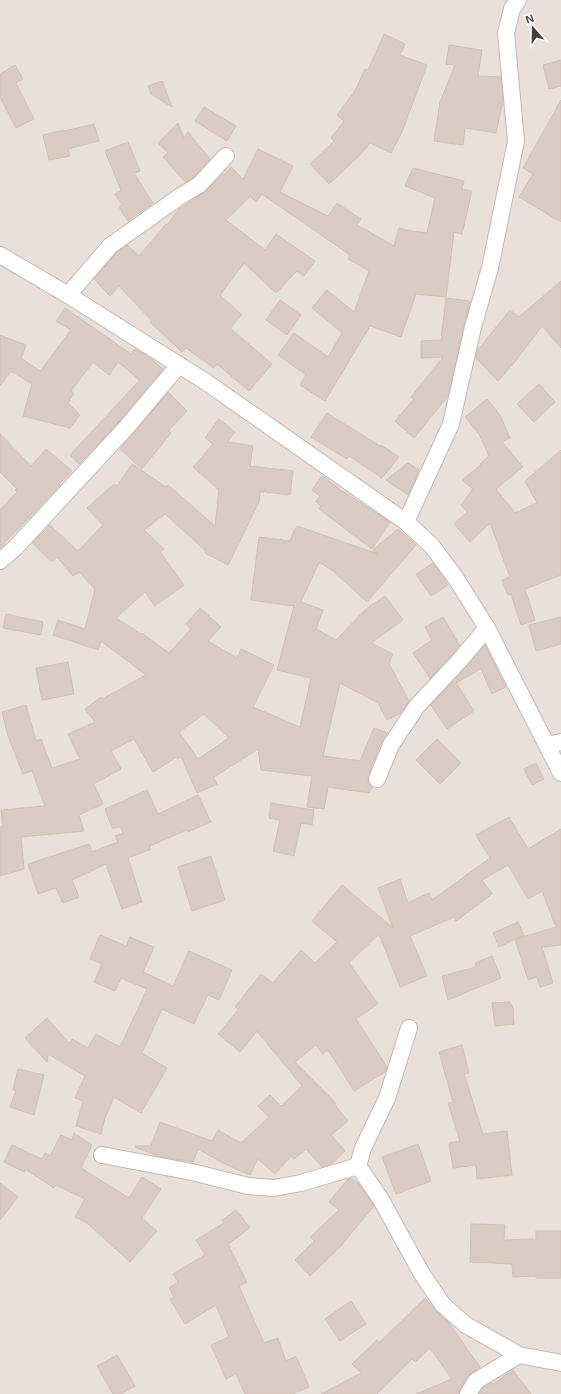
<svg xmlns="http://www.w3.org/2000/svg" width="561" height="1394" font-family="Arial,sans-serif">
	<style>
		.residential { fill: #e9e0d9 }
		.building { fill: #d9cbc3; stroke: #d1beb4; fill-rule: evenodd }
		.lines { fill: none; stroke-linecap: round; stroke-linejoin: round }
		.minor-casing { stroke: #c3b7b0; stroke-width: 18 }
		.minor { stroke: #fff; stroke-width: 16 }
	</style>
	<rect width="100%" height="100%" fill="#f5efeb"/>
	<rect class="residential" x="0" y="0" width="561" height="1394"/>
	<g class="building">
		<polygon points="384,34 405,44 400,55 427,65 402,132 391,153 370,143 361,154 329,184 310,164 334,141 331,138 344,121 337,115 355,91 365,69 368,70"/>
		<polygon points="449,45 482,50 478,76 501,77 503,101 496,133 465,128 463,145 434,141 440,102 455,65 446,64"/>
		<polygon points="561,60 561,86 549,89 543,65"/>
		<polygon points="15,65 23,79 16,83 34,119 16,128 0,97 0,74"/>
		<polygon points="162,81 172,107 151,94 148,86"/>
		<polygon points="561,100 561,222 519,197 533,174 523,168"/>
		<polygon points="204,107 236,126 227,141 195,121"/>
		<polygon points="178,123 184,138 188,132 210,159 193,178 185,182 163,157 168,153 158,143"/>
		<polygon points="94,124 99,141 68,149 70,156 49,160 43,135 64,130 65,131"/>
		<polygon points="128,142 140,171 134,173 153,203 128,221 119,207 122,205 115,194 121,190 105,151"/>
		<polygon points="258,149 293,166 280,192 328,216 337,203 361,219 357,225 394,246 399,228 411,231 427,233 435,198 405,186 413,168 464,181 462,189 472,191 462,234 454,232 446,297 416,294 401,337 370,326 325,401 300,385 306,375 278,355 294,333 328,357 342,333 312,308 327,290 354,312 369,271 348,259 350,255 262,194 256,202 250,196 226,220 265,250 276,234 315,261 304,276 297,271 276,293 244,263 220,295 242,315 230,328 272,364 249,391 217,364 214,368 186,348 182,352 150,322 151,320 119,286 110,296 94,279 116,253 127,245 139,256 166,224 167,225 179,209 204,193 223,174 224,175 231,167 243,179"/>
		<polygon points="561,281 561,348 542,326 514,363 498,381 476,358 477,351 510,310 519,317"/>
		<polygon points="446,298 470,301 469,306 448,396 414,438 395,421 414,399 411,397 443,357 421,358 421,341 441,340"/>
		<polygon points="280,300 301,315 287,335 266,320"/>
		<polygon points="65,308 131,354 135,349 150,358 163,369 118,423 79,464 70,455 140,380 118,362 109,375 93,362 71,391 74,393 68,403 80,415 70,428 23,416 32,384 11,371 0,386 0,335 26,345 21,358 40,371 71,330 56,321"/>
		<polygon points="539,384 555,402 534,422 517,404"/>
		<polygon points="168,392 187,411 168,431 171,433 142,469 120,449"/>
		<polygon points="487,399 500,415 510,438 502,442 523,467 496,489 515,513 537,503 525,481 561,450 561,575 525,589 535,620 521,625 511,594 508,595 502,580 510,577 490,523 470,542 454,524 467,512 461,505 473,489 462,480 481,465 480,464 489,456 479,434 465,417"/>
		<polygon points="327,413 380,446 381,445 399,457 382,478 349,456 347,459 311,437"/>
		<path d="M219 419 235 432 227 442 253 446 250 466 293 471 290 495 265 492 266 488 264 492H260L259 502 228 565 205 553 206 551 165 514 144 530 164 549 160 552 184 585 155 606 145 592 116 618 141 634 142 633 169 653 191 629 186 624 200 608 221 627 208 641 237 658 241 649 274 665 253 707 300 727 311 678 277 670 294 606 251 600 259 537 284 540V543L286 540 290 541 294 531 297 526 378 554 373 550 398 529 416 545 367 602 333 571 319 562 301 602 323 610 316 629 336 640 366 609 385 596 403 620 371 643 393 654 389 663 409 701 401 713 387 720 378 703 340 683 323 756 360 761 374 728 387 733 382 741 368 775V781L372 787 369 793 328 787 324 809 307 807 312 776 261 770 258 749 214 777 217 784 197 793 181 757 178 759 177 757 153 772 134 739 111 751 121 769 94 784 103 804 79 815 84 831 21 837 24 869 0 876V827H3L1 810 45 806 32 771 23 774 8 736 2 712 26 705 36 741 41 739 52 768 80 759 68 734 95 722 85 709 101 697 102 699 146 675 101 641 98 650 53 635 58 620 85 629 95 589 79 572 73 576 57 557 52 562 32 543 50 525 78 551 103 525 87 508 114 484 117 486 132 464 166 487 168 485 215 526 219 490 193 467 213 444 205 438ZM204 714 229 738 198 759 179 732Z"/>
		<polygon points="0,434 31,466 46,449 72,471 59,484 60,485 0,548 0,510 17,492 15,490 17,489 0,472"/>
		<polygon points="408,463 419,470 408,495 386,480"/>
		<polygon points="322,476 341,490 390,522 372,549 319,509 321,506 316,502 320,496 312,490"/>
		<polygon points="433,563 448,585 431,596 416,574"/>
		<polygon points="6,614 43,622 41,635 3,628"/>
		<polygon points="443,617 460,646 430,678 413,653 432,640 425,627"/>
		<polygon points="561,617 561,644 536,651 529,625"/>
		<polygon points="485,645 506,687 492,694 481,669 456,683 474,711 447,729 431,705"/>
		<polygon points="68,662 74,694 42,700 36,668"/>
		<polygon points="437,739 461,763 440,784 416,760"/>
		<polygon points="536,763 544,779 532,785 524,769"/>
		<polygon points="147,790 158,814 198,795 211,822 188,832 187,830 150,846 151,849 128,858 142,902 122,909 106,864 72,880 79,897 63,903 56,888 38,894 28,864 89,844 92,852 118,842 115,836 123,833 121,827 112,828 105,809"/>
		<polygon points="271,803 314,810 312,825 301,823 294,856 273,851 280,820 269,818"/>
		<polygon points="509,817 528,849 561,829 561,945 542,947 553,983 540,987 537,977 528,980 515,939 499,947 493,933 518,922 524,936 516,939 556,927 542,891 528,899 508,865 482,880 492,894 456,921 454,917 410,936 427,976 400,987 379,934 349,963 378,1004 356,1019 387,1067 385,1072 354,1091 328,1050 323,1054 316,1045 295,1062 336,1103 334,1104 348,1121 331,1135 345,1151 330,1165 322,1167 306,1149 294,1159 291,1156 275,1174 258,1159 250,1175 223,1163 198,1149 193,1162 158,1156 135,1147 135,1146 151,1146 160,1122 212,1141 218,1130 241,1143 269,1117 258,1106 270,1095 281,1106 302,1086 257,1031 240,1052 218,1034 239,1009 235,1007 261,974 273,983 301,950 315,963 337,942 312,921 342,885 393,928 378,888 400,879 408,903 429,893 432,900 490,858 476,835"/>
		<polygon points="211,856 225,900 192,911 178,867"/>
		<polygon points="100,935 126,946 130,937 154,947 143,972 173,986 189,951 232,970 219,1000 208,995 194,1024 162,1009 142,1053 167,1068 141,1113 114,1097 105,1118 101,1134 76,1126 83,1101 75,1098 85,1076 48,1054 47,1062 25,1038 47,1018 69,1043 72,1039 88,1048 96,1034 120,1047 147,989 121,978 115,991 94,982 102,964 90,959"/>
		<polygon points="492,956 501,978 448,1000 442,976 476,967 475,963"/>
		<polygon points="510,1002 513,1008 514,1024 495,1026 492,1003"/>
		<polygon points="462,1045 469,1073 464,1074 483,1134 507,1131 512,1175 477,1179 476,1165 453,1168 449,1143 460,1141 448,1103 453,1102 439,1052"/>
		<polygon points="18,1069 44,1075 34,1115 10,1107 16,1090 13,1090"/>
		<polygon points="74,1133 92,1145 81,1168 129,1198 142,1177 161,1189 142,1218 157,1231 130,1262 87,1223 75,1217 85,1199 56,1185 54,1188 25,1169 24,1172 4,1162 12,1145 42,1159 45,1153 50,1156 61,1135 72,1140"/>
		<polygon points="418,1144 431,1181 396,1194 382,1157"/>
		<polygon points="351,1178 359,1184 374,1206 343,1243 343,1244 310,1276 295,1260 314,1241 310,1237 339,1210 329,1202 348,1179"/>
		<polygon points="0,1183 18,1197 0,1220"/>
		<polygon points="236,1210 250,1228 228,1244 247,1282 239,1286 264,1343 278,1338 286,1361 296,1356 309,1387 292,1394 245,1394 236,1374 226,1379 211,1345 229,1337 216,1305 185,1324 170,1299 174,1297 169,1288 178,1282 173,1274 205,1255 196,1240 224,1223 222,1220"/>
		<polygon points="471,1224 505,1225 504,1240 536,1239 536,1231 561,1231 561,1278 536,1278 536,1276 513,1277 512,1264 470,1262"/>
		<polygon points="425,1298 437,1312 449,1323 480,1367 468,1376 460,1389 459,1394 416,1394 452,1379 430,1348 415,1362 412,1359 377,1394 321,1394 361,1373 352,1364 377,1340 379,1343"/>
		<polygon points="351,1301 366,1324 340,1341 325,1319"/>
		<polygon points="117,1355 135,1386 121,1394 113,1394 97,1366"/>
		<polygon points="513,1370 531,1394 479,1394 483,1388 492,1383 493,1384"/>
	</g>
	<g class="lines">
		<g class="minor-casing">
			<g id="minor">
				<polyline points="0,255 68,295 206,382 406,522 432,546 455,577 487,628 561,773"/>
				<polyline points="68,295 110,246 179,197 199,185 226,156"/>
				<polyline points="406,522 451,424 473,327 490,268 516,141 506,33 512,9 518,0"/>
				<polyline points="0,561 15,548 125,429 179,365"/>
				<polyline points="547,745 561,742"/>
				<polyline points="377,779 391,745 417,706 460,660 487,628"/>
				<polyline points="409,1028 387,1098 363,1148 358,1166 380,1198 422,1274 443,1305 466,1325 519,1355 561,1363"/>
				<polyline points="102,1155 192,1172 248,1186 274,1188 301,1183 358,1166"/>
				<polyline points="468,1394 476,1381 519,1355"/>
			</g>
		</g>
		<use href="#minor" class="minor"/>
	</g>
	<g transform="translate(533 28) rotate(340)" stroke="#ffffff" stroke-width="3" paint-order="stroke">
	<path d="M0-3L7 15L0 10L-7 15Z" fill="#493e39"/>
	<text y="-6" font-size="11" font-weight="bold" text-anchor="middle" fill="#493e39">N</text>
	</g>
</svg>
